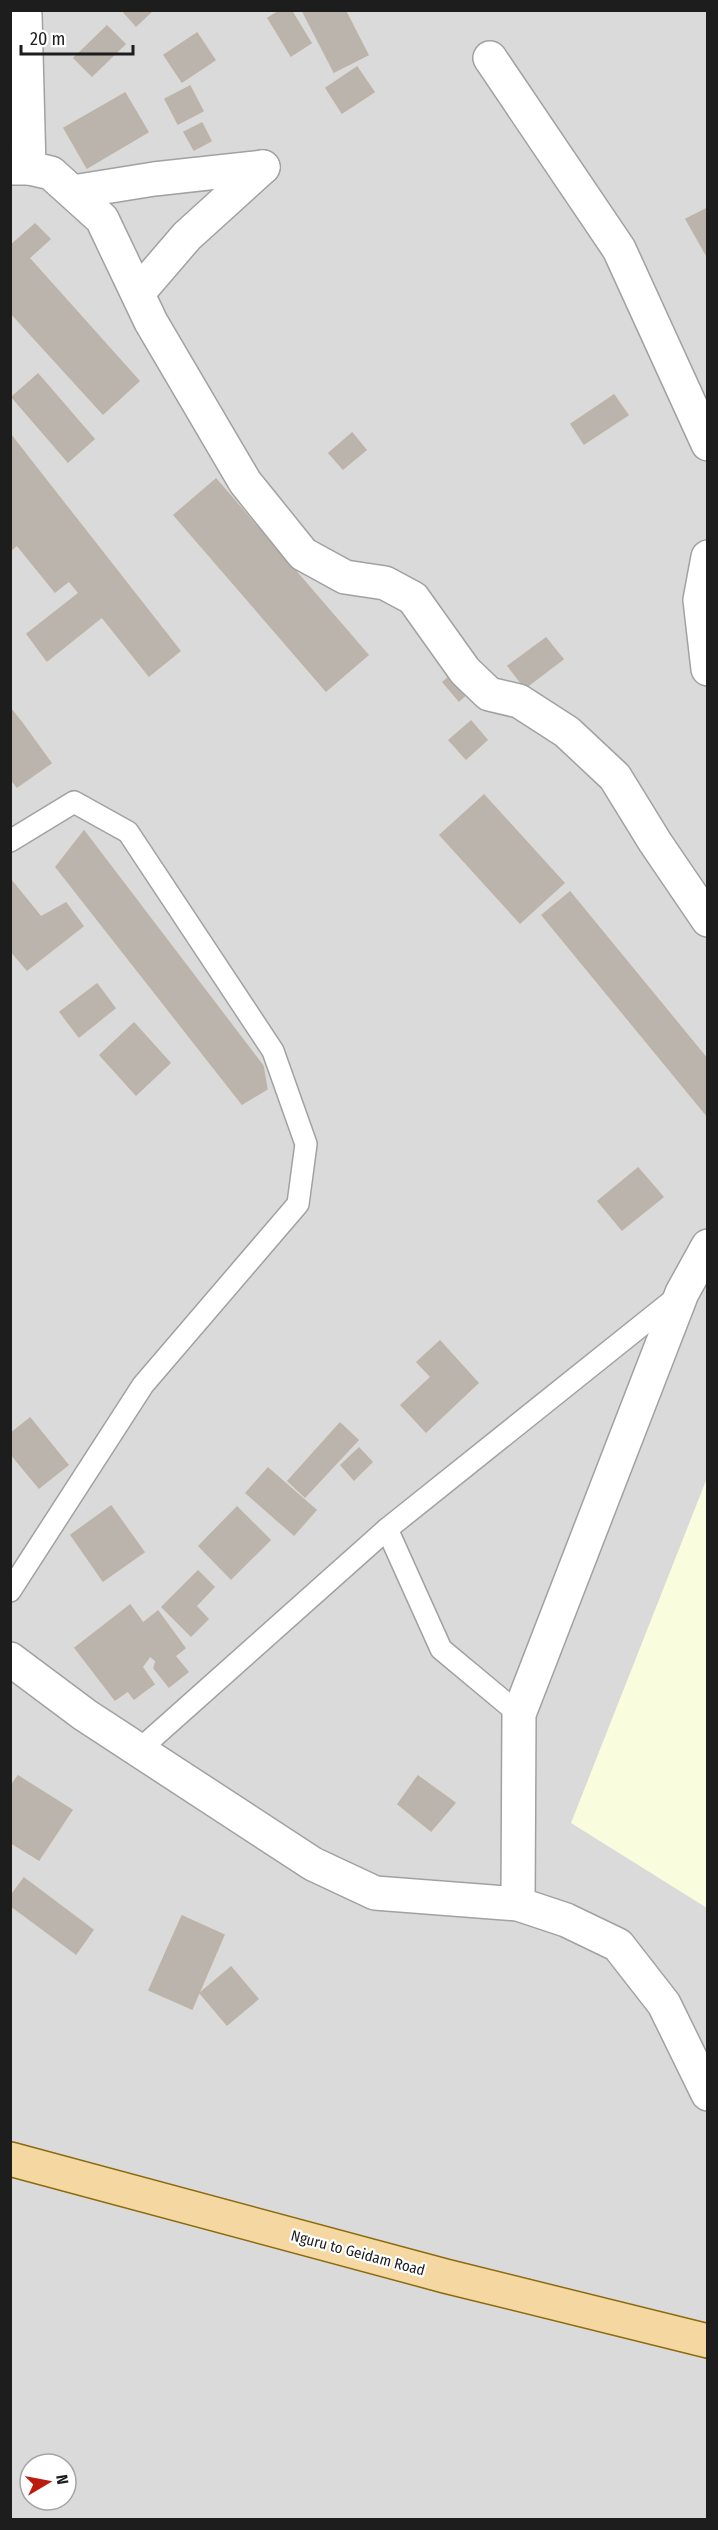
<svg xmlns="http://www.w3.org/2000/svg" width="718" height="2530" font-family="'Fira Sans Condensed',sans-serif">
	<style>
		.residential { fill: #dbdada; fill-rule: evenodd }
		.education { fill: #fafcde }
		.building { fill: #bab4ad; stroke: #beb3a7; stroke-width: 1.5 }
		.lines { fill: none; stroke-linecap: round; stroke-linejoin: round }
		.lane-casing { stroke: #a1a1a1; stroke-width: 24 }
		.street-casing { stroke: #a1a1a1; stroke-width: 36 }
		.primary-casing { stroke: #8b6b0b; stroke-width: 36 }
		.lane { stroke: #fff; stroke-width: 21 }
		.street { stroke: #fff; stroke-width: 33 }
		.primary { stroke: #f5d7a1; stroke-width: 33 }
		.labels { text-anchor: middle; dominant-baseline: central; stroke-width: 4.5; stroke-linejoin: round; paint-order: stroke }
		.street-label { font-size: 15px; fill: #1d1d1d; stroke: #fff }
	</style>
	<rect width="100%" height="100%" fill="#eeebe4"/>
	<path class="residential" d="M11 11H707V2519L11 2520ZM30 2464H66V2500H30Z"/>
	<polygon class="education" points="707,1478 707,1908 571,1823"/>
	<g class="building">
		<polygon points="122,10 153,10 136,26"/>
		<polygon points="281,10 291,10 311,43 291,56 268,18"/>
		<polygon points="302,10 345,10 368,55 334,72"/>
		<polygon points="107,26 125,44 92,76 74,58"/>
		<polygon points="197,33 215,60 182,82 164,55"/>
		<polygon points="357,67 374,92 342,113 326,88"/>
		<polygon points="190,86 203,111 178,124 165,99"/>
		<polygon points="125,93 148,132 87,168 64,128"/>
		<polygon points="202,123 211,141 194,150 184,132"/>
		<polygon points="708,208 708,258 686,219"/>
		<polygon points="35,224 50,239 29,258 139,381 103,414 10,312 10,246"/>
		<polygon points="38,374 94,439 68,462 12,397"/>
		<polygon points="614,395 628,415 584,444 571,424"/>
		<polygon points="352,433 366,450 343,469 329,453"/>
		<polygon points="10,434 180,651 149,676 102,617 47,661 27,634 79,593 69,581 55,592 17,545 10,551"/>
		<polygon points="216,479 368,655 326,691 174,515"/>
		<polygon points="546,638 563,659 525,688 508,666"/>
		<polygon points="456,671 471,690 459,701 443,682"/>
		<polygon points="10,708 22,723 10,730"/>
		<polygon points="471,721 487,740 466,759 449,740"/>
		<polygon points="22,723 51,763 17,787 10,778 10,730"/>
		<polygon points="484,795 564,883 520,923 440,835"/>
		<polygon points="84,831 263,1066 267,1089 242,1104 56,867"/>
		<polygon points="10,879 41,917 66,903 83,926 27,970 10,950"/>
		<polygon points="570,892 708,1060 708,1117 542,915"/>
		<polygon points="97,984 115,1008 79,1037 60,1012"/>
		<polygon points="134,1023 170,1063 136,1095 100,1055"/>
		<polygon points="638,1168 663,1197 622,1230 598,1201"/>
		<polygon points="440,1341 478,1383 426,1432 401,1405 431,1377 417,1362"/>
		<polygon points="30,1418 68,1465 39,1488 10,1453 10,1434"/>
		<polygon points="340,1423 358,1440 305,1497 288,1481"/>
		<polygon points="359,1448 372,1462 354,1480 341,1465"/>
		<polygon points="268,1468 316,1510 294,1535 246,1493"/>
		<polygon points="111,1506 144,1552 103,1581 71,1535"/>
		<polygon points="237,1507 270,1540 231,1579 199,1546"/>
		<polygon points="198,1571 214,1587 196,1606 208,1619 191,1636 162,1607"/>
		<polygon points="130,1605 143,1623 158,1611 185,1648 175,1656 188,1672 169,1687 154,1668 156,1661 150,1656 142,1667 154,1684 134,1699 128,1691 115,1700 75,1648"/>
		<polygon points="18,1776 72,1810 39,1860 10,1842 10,1787"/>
		<polygon points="418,1776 455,1803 431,1831 398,1804"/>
		<polygon points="24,1878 93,1930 76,1954 10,1905 10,1897"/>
		<polygon points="182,1916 224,1935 192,2009 149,1990"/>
		<polygon points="231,1967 258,1999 227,2025 200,1993"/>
	</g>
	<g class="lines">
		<g class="lane-casing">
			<g id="lane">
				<polyline points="10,841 74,802 128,832 273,1051 306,1144 298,1204 143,1385 10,1591"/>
				<polyline points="387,1529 441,1649 519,1714"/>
				<polyline points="139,1750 387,1529 677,1297"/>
			</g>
		</g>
		<g class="street-casing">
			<g id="street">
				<polyline points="25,15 29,168"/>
				<polyline points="490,58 619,249 708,444"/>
				<polyline points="10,168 29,168 51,173 102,219 151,322 245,482 303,554 345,577 385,583 413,598 465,671 489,694 519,701 567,732 615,777 655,842 708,920"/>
				<polyline points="73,192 154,179 263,167"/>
				<polyline points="138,293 187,236 263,167"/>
				<polyline points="708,557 700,600 708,669"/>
				<polyline points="10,1659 85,1715 313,1864 375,1893 518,1904 566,1920 618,1945 664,2004 708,2094"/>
				<polyline points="518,1904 519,1714 682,1293 708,1246"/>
			</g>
		</g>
		<g class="primary-casing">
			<polyline id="primary" points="10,2159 445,2276 708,2341"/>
		</g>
		<use href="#lane" class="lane"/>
		<use href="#street" class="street"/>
		<use href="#primary" class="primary"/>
	</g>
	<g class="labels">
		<g class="street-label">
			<text transform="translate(358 2253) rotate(15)">Nguru to Geidam Road</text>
		</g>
	</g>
	<rect width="718" height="2530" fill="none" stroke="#1d1d1d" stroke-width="24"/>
	<g transform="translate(48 2482) rotate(80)"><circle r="28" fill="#ffffff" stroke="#a5a5a5" stroke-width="1.5"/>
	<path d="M0-4.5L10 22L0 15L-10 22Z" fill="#bc1c0e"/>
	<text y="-9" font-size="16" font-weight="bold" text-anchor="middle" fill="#1d1d1d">N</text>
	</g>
	<path d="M21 45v9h112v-9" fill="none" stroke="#1d1d1d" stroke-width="3"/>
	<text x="30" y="45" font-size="18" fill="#1d1d1d" stroke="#ffffff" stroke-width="4.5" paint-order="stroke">20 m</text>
</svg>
